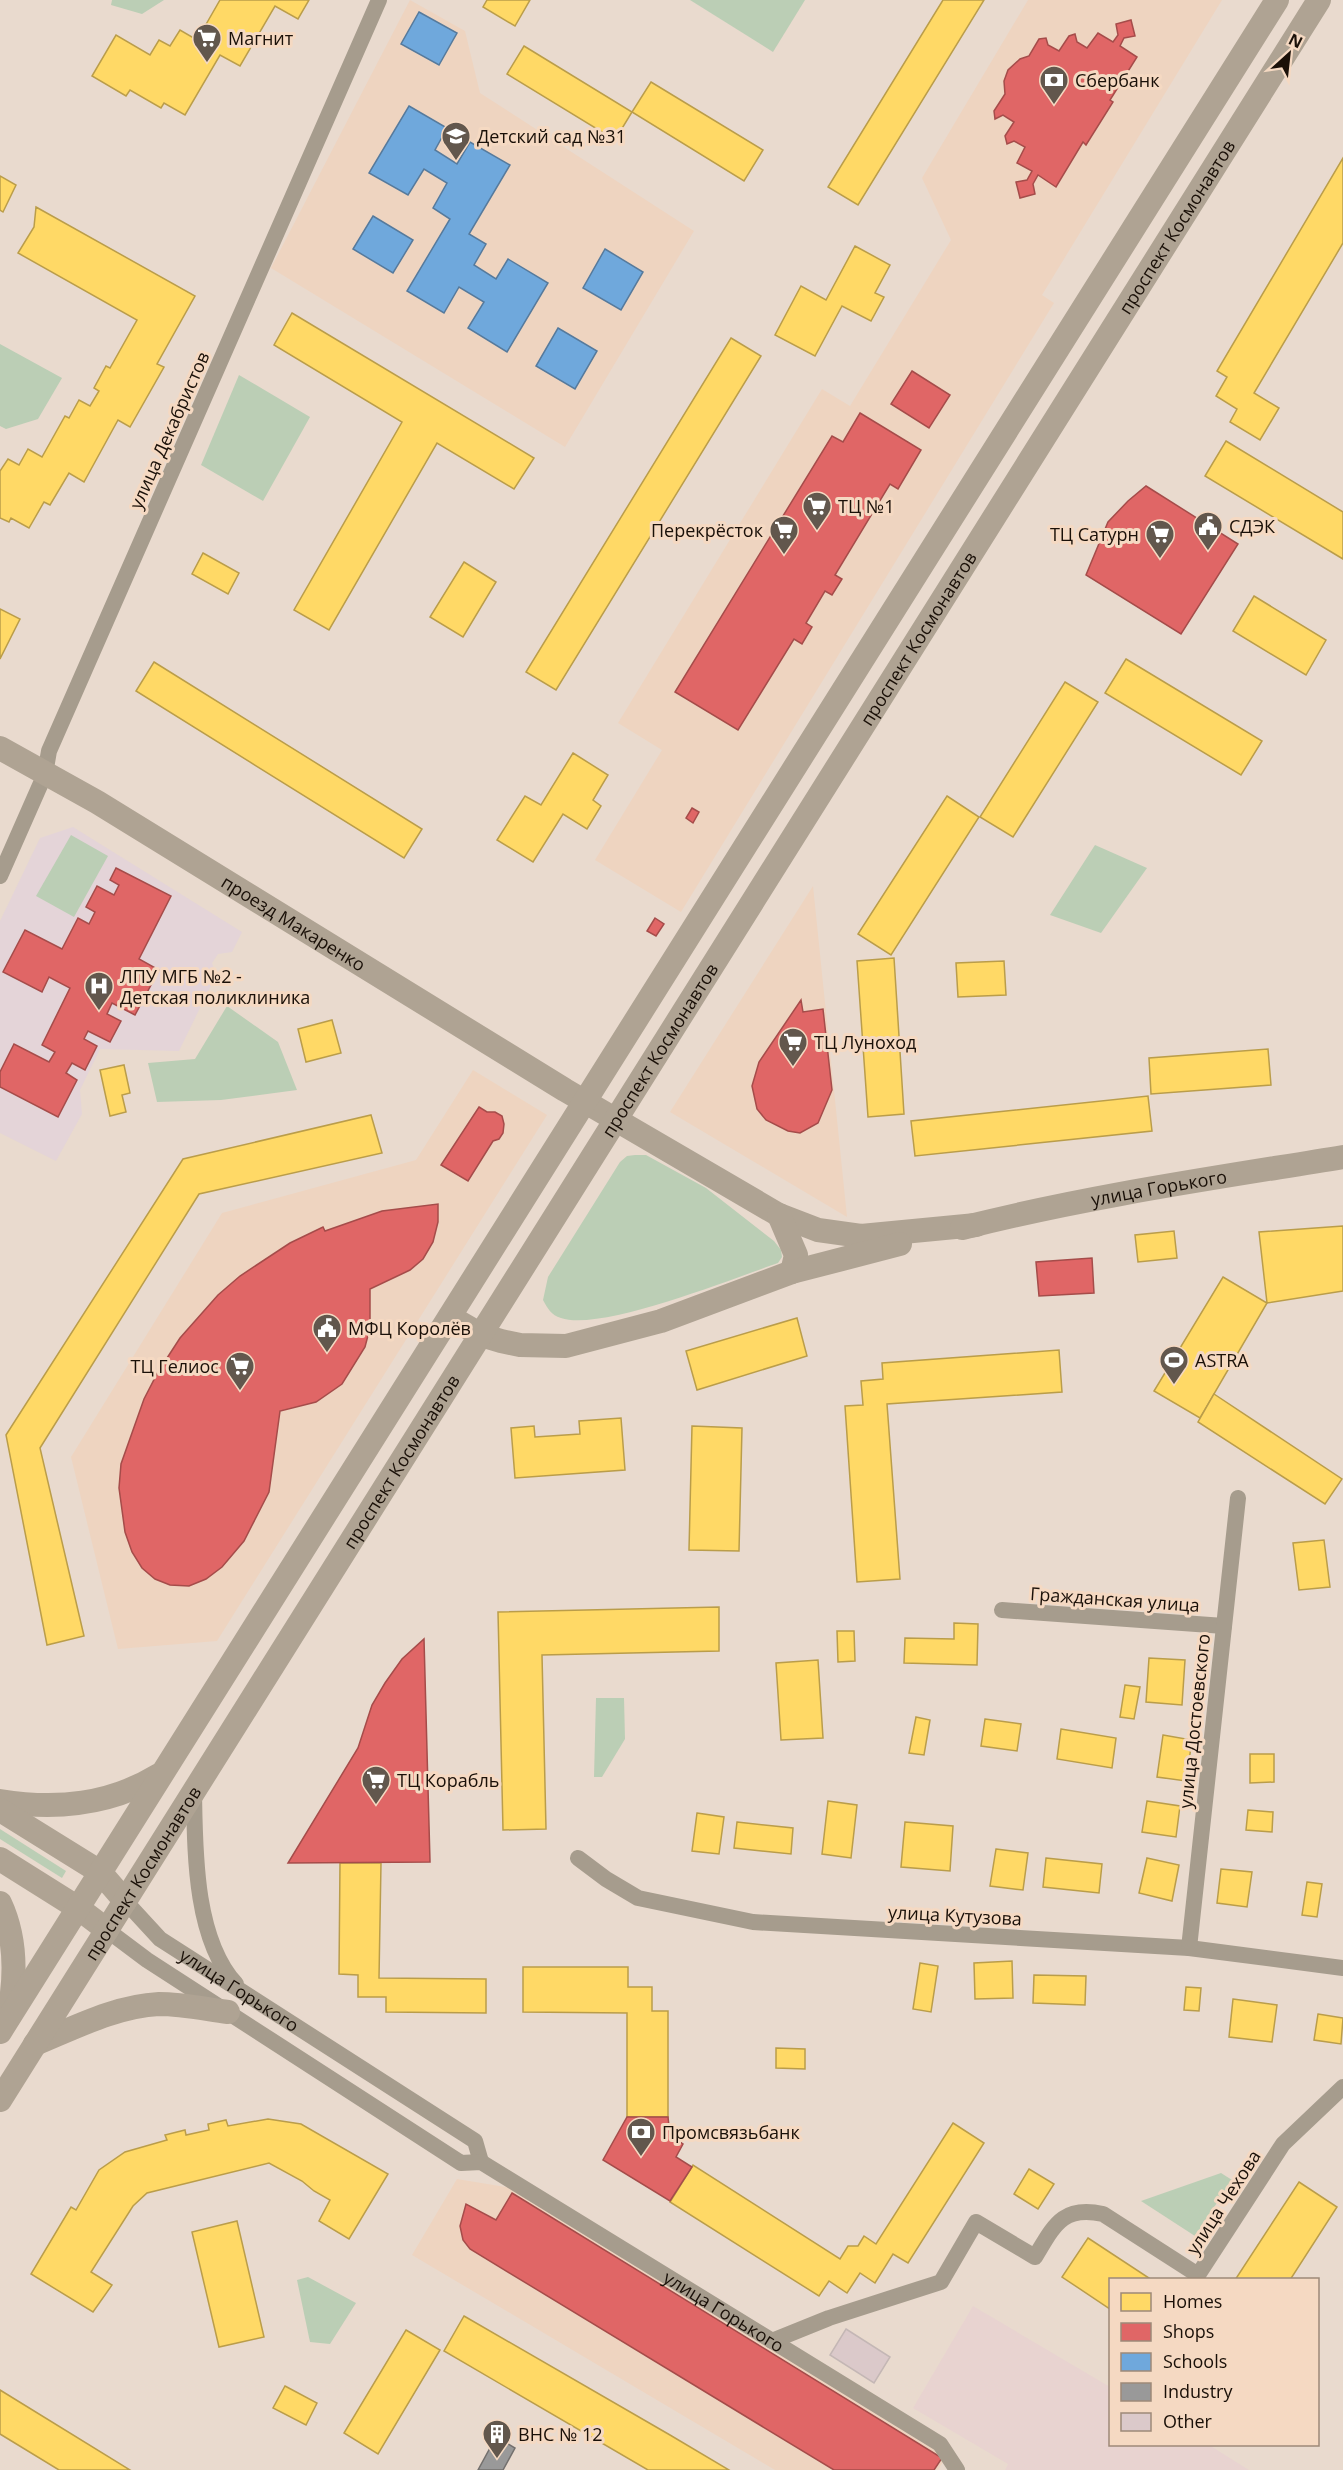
<svg xmlns="http://www.w3.org/2000/svg" width="1343" height="2470" font-family="'Open Sans',sans-serif">
	<style>
		.built { fill: #eed4c0 }
		.industrial { fill: #e8d3d0 }
		.medical { fill: #e4d4d8 }
		.green { fill: #bbceb5 }
		.homes { fill: #ffd966; stroke: #ba9d4a; stroke-width: 1.5 }
		.shops { fill: #e06666; stroke: #a54c4a; stroke-width: 1.5 }
		.schools { fill: #6fa8dc; stroke: #567a9c; stroke-width: 1.5 }
		.industry { fill: #999; stroke: #73706e; stroke-width: 1.5 }
		.building { fill: #dbc9ca; stroke: #c4b7b5; stroke-width: 1.5 }
		.lines { fill: none; stroke-linecap: round; stroke-linejoin: round }
		.street { stroke: #a69c8d; stroke-width: 16 }
		.secondary { stroke: #afa393; stroke-width: 24 }
		.labels { text-anchor: middle; dominant-baseline: central; stroke-width: 6; stroke-linejoin: round; paint-order: stroke }
		.poi-label { font-size: 18px; fill: #1a1008; stroke: #f5d9c2; text-anchor: start }
		.street-label { font-size: 18px; fill: #1a1008; stroke: #f5d9c2 }
	</style>
	<rect width="100%" height="100%" fill="#e9dace"/>
	<g class="built">
		<polygon points="410,0 465,31 480,93 694,231 565,447 271,268"/>
		<polygon points="1028,0 1222,0 1042,295 1054,303 681,912 595,860 662,750 618,723 822,389 850,406 951,240 922,178"/>
		<polygon points="813,886 847,1217 670,1112"/>
		<polygon points="473,1070 547,1115 217,1641 118,1649 71,1457 222,1213 416,1160"/>
		<polygon points="457,2179 512,2188 946,2457 938,2470 775,2470 412,2255"/>
	</g>
	<polygon class="industrial" points="973,2306 1110,2387 1110,2444 1209,2445 1249,2470 1005,2470 1008,2464 913,2408"/>
	<polygon class="medical" points="73,827 242,932 232,952 218,954 212,963 216,975 179,1051 100,1049 80,1090 82,1114 56,1161 0,1133 0,921 40,838"/>
	<g class="green">
		<polygon points="112,0 164,0 142,14 111,5"/>
		<polygon points="690,0 805,0 773,52"/>
		<polygon points="0,344 62,378 38,419 6,429 0,426"/>
		<polygon points="239,375 310,417 263,501 201,465"/>
		<polygon points="71,835 108,856 74,917 36,896"/>
		<polygon points="1095,845 1147,868 1101,933 1050,915"/>
		<polygon points="227,1006 278,1042 297,1090 221,1100 157,1102 148,1063 195,1059"/>
		<path d="M635 1155H646L706 1188 774 1241 781 1250 782 1257 778 1263C734 1278 601 1332 561 1318 551 1315 548 1309 543 1300L548 1277 620 1162 627 1156Z"/>
		<polygon points="596,1698 624,1698 625,1739 602,1777 594,1777"/>
		<polygon points="0,1829 66,1871 62,1878 0,1839"/>
		<polygon points="1221,2173 1232,2180 1195,2236 1141,2201"/>
		<polygon points="308,2277 356,2303 330,2344 310,2342 297,2280"/>
	</g>
	<g class="homes">
		<polygon points="220,0 309,0 298,19 275,6 240,66 220,55 185,115 164,103 161,108 130,90 126,96 92,76 116,35 150,55 159,40 170,46 180,30 197,40"/>
		<polygon points="487,0 530,0 515,26 483,7"/>
		<polygon points="943,0 984,0 858,205 828,187"/>
		<polygon points="524,46 632,112 615,140 507,74"/>
		<polygon points="651,82 763,150 744,181 632,112"/>
		<polygon points="1343,158 1343,243 1254,393 1279,408 1260,440 1230,422 1237,409 1216,396 1227,377 1217,371"/>
		<polygon points="0,176 16,185 3,212 0,210"/>
		<polygon points="36,207 195,296 157,364 164,367 130,427 118,420 84,482 69,473 50,505 44,502 29,528 11,518 9,522 0,518 0,471 8,459 19,465 28,449 42,457 65,416 69,418 79,400 90,406 99,391 94,388 106,366 110,368 137,320 18,253 34,227"/>
		<polygon points="855,246 890,265 875,293 884,297 871,321 842,306 815,356 775,335 801,286 826,300"/>
		<polygon points="292,313 534,458 514,489 437,443 329,630 294,610 402,422 274,345"/>
		<polygon points="731,338 761,356 556,690 526,672"/>
		<polygon points="1226,441 1343,512 1343,559 1205,476"/>
		<polygon points="203,553 239,573 228,594 192,574"/>
		<polygon points="464,562 496,582 463,637 430,617"/>
		<polygon points="1254,596 1326,640 1306,675 1233,631"/>
		<polygon points="0,609 20,619 0,659"/>
		<polygon points="1126,659 1262,741 1241,775 1105,693"/>
		<polygon points="154,662 422,829 404,858 136,691"/>
		<polygon points="1065,682 1098,702 1013,837 980,817"/>
		<polygon points="573,753 608,775 593,800 601,806 587,829 563,814 533,862 497,840 525,796 541,805"/>
		<polygon points="947,796 979,817 891,955 858,934"/>
		<polygon points="894,958 904,1114 868,1117 857,961"/>
		<polygon points="1004,961 1006,995 958,997 956,963"/>
		<polygon points="332,1020 341,1053 306,1062 298,1029"/>
		<polygon points="1268,1049 1271,1085 1151,1094 1149,1058"/>
		<polygon points="124,1065 130,1093 122,1095 126,1112 110,1116 100,1070"/>
		<polygon points="1148,1096 1152,1131 915,1156 911,1121"/>
		<polygon points="371,1115 382,1153 199,1194 40,1448 84,1636 47,1645 6,1435 183,1159"/>
		<polygon points="1343,1226 1343,1291 1267,1303 1259,1232"/>
		<polygon points="1174,1231 1177,1258 1138,1262 1135,1235"/>
		<polygon points="1223,1277 1267,1303 1200,1418 1154,1391"/>
		<polygon points="797,1318 807,1356 697,1390 686,1351"/>
		<polygon points="1059,1350 1062,1392 887,1404 900,1579 857,1582 845,1406 863,1405 861,1381 883,1379 882,1363"/>
		<polygon points="1214,1394 1342,1479 1325,1504 1198,1422"/>
		<polygon points="621,1418 625,1470 515,1478 511,1428 534,1426 535,1437 580,1434 579,1421"/>
		<polygon points="692,1426 742,1428 739,1551 689,1550"/>
		<polygon points="1324,1540 1330,1587 1299,1590 1293,1543"/>
		<polygon points="719,1607 719,1651 542,1655 546,1829 503,1830 498,1612"/>
		<polygon points="954,1623 978,1624 977,1665 904,1663 905,1638 954,1639"/>
		<polygon points="837,1631 854,1631 855,1661 838,1662"/>
		<polygon points="1149,1658 1185,1660 1182,1705 1146,1702"/>
		<polygon points="818,1660 823,1738 781,1740 776,1663"/>
		<polygon points="1125,1685 1140,1687 1134,1719 1120,1717"/>
		<polygon points="916,1717 930,1720 924,1755 909,1753"/>
		<polygon points="985,1719 1021,1724 1017,1751 981,1746"/>
		<polygon points="1061,1729 1116,1738 1112,1768 1057,1759"/>
		<polygon points="1163,1735 1192,1740 1186,1781 1157,1777"/>
		<polygon points="1250,1754 1274,1754 1274,1782 1250,1783"/>
		<polygon points="828,1801 857,1805 851,1858 822,1854"/>
		<polygon points="1147,1801 1180,1806 1176,1837 1142,1832"/>
		<polygon points="1248,1810 1273,1812 1272,1832 1246,1830"/>
		<polygon points="697,1813 724,1817 719,1854 692,1851"/>
		<polygon points="737,1822 793,1828 791,1854 734,1848"/>
		<polygon points="905,1822 953,1826 950,1871 901,1867"/>
		<polygon points="996,1849 1028,1853 1023,1890 990,1886"/>
		<polygon points="1046,1858 1102,1864 1099,1893 1043,1887"/>
		<polygon points="1147,1858 1179,1865 1172,1901 1139,1893"/>
		<polygon points="340,1863 381,1863 379,1978 486,1979 486,2013 386,2012 386,1997 358,1997 358,1975 339,1974"/>
		<polygon points="1221,1869 1252,1872 1247,1907 1217,1903"/>
		<polygon points="1307,1882 1322,1884 1317,1917 1302,1915"/>
		<polygon points="1012,1961 1013,1998 975,1999 974,1963"/>
		<polygon points="920,1963 938,1966 931,2012 913,2009"/>
		<polygon points="523,1967 628,1967 628,1987 652,1987 652,2011 668,2011 668,2117 627,2117 627,2013 523,2012"/>
		<polygon points="1034,1975 1086,1976 1085,2005 1033,2003"/>
		<polygon points="1186,1987 1201,1988 1199,2011 1184,2010"/>
		<polygon points="1233,1999 1277,2005 1272,2042 1229,2037"/>
		<polygon points="1318,2014 1343,2018 1341,2044 1314,2040"/>
		<polygon points="776,2048 805,2049 805,2069 776,2068"/>
		<polygon points="268,2119 301,2124 388,2174 349,2239 319,2221 330,2200 314,2191 302,2181 269,2163 147,2193 133,2206 91,2272 112,2285 93,2312 31,2274 71,2207 76,2210 99,2170 125,2152 167,2140 165,2135 185,2130 186,2135 209,2130 208,2124 226,2120 228,2126"/>
		<polygon points="953,2123 984,2143 908,2263 893,2254 875,2283 860,2273 847,2293 829,2281 819,2296 670,2202 693,2165 840,2259 848,2246 858,2246 864,2236 876,2244"/>
		<polygon points="1029,2169 1054,2184 1038,2209 1014,2194"/>
		<polygon points="1299,2182 1337,2207 1290,2280 1235,2280"/>
		<polygon points="237,2221 264,2337 219,2347 192,2232"/>
		<polygon points="1088,2238 1152,2280 1110,2280 1110,2309 1062,2277"/>
		<polygon points="464,2316 670,2435 729,2470 648,2470 444,2351"/>
		<polygon points="406,2330 440,2350 378,2454 344,2433"/>
		<polygon points="285,2386 317,2403 306,2425 273,2408"/>
		<polygon points="0,2390 130,2470 59,2470 0,2434"/>
	</g>
	<g class="shops">
		<polygon points="1131,20 1135,36 1124,38 1120,46 1137,57 1110,100 1113,102 1086,145 1083,142 1056,187 1038,175 1033,184 1035,194 1020,198 1016,182 1027,180 1032,171 1017,163 1025,147 1014,141 1007,144 1005,136 1014,122 1003,115 995,119 994,111 1005,94 1004,81 1008,70 1020,59 1029,56 1039,39 1046,38 1048,45 1059,51 1069,36 1075,34 1077,42 1087,48 1098,33 1113,42 1118,35 1116,24"/>
		<polygon points="912,371 950,395 929,428 891,404"/>
		<polygon points="860,413 921,450 898,489 890,484 835,575 842,579 832,595 825,591 806,623 812,627 802,644 794,639 738,730 675,692 832,436 843,442"/>
		<polygon points="1146,486 1238,544 1181,634 1086,575 1108,522 1128,501"/>
		<polygon points="692,808 699,812 693,823 686,818"/>
		<polygon points="116,868 171,896 139,959 159,970 135,1015 112,1003 107,1014 121,1021 110,1042 88,1031 84,1039 97,1046 85,1070 72,1063 66,1073 77,1080 58,1117 0,1087 0,1072 14,1044 49,1062 55,1052 42,1045 70,988 49,977 42,992 3,972 25,930 62,949 78,918 89,924 95,912 86,907 97,886 114,895 119,885 110,880"/>
		<polygon points="655,918 664,924 656,936 647,931"/>
		<polygon points="801,1000 803,1012 823,1009 832,1090 818,1123 800,1133 788,1131 766,1120 757,1109 752,1086 759,1062"/>
		<polygon points="479,1107 487,1112 495,1112 502,1116 504,1124 503,1133 499,1139 493,1141 468,1181 441,1165"/>
		<polygon points="438,1204 438,1222 433,1242 423,1259 410,1270 370,1289 370,1328 365,1347 342,1384 316,1402 280,1411 269,1492 244,1541 222,1567 206,1579 189,1586 170,1585 155,1579 142,1568 132,1552 125,1532 119,1488 121,1464 144,1399 158,1372 180,1338 218,1295 240,1276 290,1243 323,1227 325,1231 382,1211"/>
		<polygon points="1092,1258 1094,1293 1039,1296 1036,1262"/>
		<polygon points="424,1639 430,1862 288,1863 358,1748 372,1705 385,1683 402,1659"/>
		<polygon points="627,2117 668,2117 670,2135 683,2144 676,2157 692,2167 670,2201 603,2160"/>
		<polygon points="512,2193 942,2458 934,2470 834,2470 470,2249 463,2240 460,2226 466,2204 496,2220"/>
	</g>
	<g class="schools">
		<polygon points="419,12 457,33 439,65 401,44"/>
		<polygon points="409,106 447,128 435,150 457,164 470,142 510,165 469,234 486,244 474,265 496,279 508,259 548,283 507,352 468,328 484,302 459,287 444,313 407,291 450,219 433,208 447,183 424,169 408,195 369,173"/>
		<polygon points="373,216 413,240 393,273 353,249"/>
		<polygon points="605,249 643,272 621,310 583,288"/>
		<polygon points="558,328 597,351 575,389 536,366"/>
	</g>
	<polygon class="industry" points="496,2437 515,2448 503,2470 478,2470"/>
	<polygon class="building" points="846,2329 890,2357 874,2383 830,2355"/>
	<g class="lines">
		<g class="street">
			<polyline points="0,876 45,774 49,751 379,0"/>
			<polyline points="1002,1610 1224,1626"/>
			<path d="M194 1791C195 1850 194 1938 236 1984"/>
			<polyline points="578,1858 606,1879 638,1898 753,1922 1189,1948 1343,1968"/>
			<path id="s1" d="M125 1901 160 1939 475 2141 481 2162"/>
			<path id="s2" d="M107 1930 147 1960 461 2163 481 2162 940 2444 957 2470"/>
			<polyline points="1189,1948 1238,1498"/>
			<path d="M772 2341 829 2318 941 2282 976 2222 1035 2257C1054 2226 1062 2205 1103 2214L1198 2275 1283 2144 1343 2087"/>
		</g>
		<g class="secondary">
			<path id="s3" d="M0 748 97 802 565 1090 779 1215 818 1230 861 1236 976 1225"/>
			<polyline points="779,1215 796,1255 792,1272"/>
			<path id="s4" d="M962 1228C1088 1196 1215 1178 1343 1157"/>
			<polyline points="450,1317 481,1335 501,1341 520,1345 566,1346 661,1321 792,1272 900,1244"/>
			<path d="M0 1801C57 1810 110 1805 159 1775"/>
			<polyline points="0,1810 100,1872 125,1901"/>
			<polyline points="0,1859 78,1908 107,1930"/>
			<path d="M0 1903C16 1937 16 1976 9 2012"/>
			<polyline points="0,2032 1277,0"/>
			<path d="M35 2044C74 2028 116 2006 159 2004 182 2004 205 2009 228 2012"/>
			<path id="s5" d="M0 2100 1319 0"/>
		</g>
	</g>
	<defs>
		<g id="supermarket-pin" transform="scale(1.5)"><path d="M0 17L-7.5 6A9.5 9.5 0 1 1 7.5 6Z" fill="#62574d" stroke="#f5d9c2"/><path d="M-6-5.5h2.5l.6 2H6L4.5 2H-2.5L-4.4-4H-6ZM-1.5 3.2a1.3 1.3 0 1 0 .1 0ZM3 3.2a1.3 1.3 0 1 0 .1 0Z" fill="#fff"/></g>
		<g id="bank-pin" transform="scale(1.5)"><path d="M0 17L-7.5 6A9.5 9.5 0 1 1 7.5 6Z" fill="#62574d" stroke="#f5d9c2"/><path d="M-6-4H6V4H-6ZM0-2.3a2.3 2.3 0 1 0 0 4.6a2.3 2.3 0 1 0 0-4.6Z" fill="#fff"/></g>
		<g id="school-pin" transform="scale(1.5)"><path d="M0 17L-7.5 6A9.5 9.5 0 1 1 7.5 6Z" fill="#62574d" stroke="#f5d9c2"/><path d="M0-5L7-2L0 1L-7-2ZM-4 1L0 2.5L4 1V4Q0 6-4 4Z" fill="#fff"/></g>
		<g id="civic-pin" transform="scale(1.5)"><path d="M0 17L-7.5 6A9.5 9.5 0 1 1 7.5 6Z" fill="#62574d" stroke="#f5d9c2"/><path d="M-.6-6.5H3V-4.5H.6V-3L4-1V1h2V6H-6V1h2V-1L-.6-3ZM-1.2 2.5V6h2.4V2.5Z" fill="#fff"/></g>
		<g id="hospital-pin" transform="scale(1.5)"><path d="M0 17L-7.5 6A9.5 9.5 0 1 1 7.5 6Z" fill="#62574d" stroke="#f5d9c2"/><path d="M-5-5h3v3.5h4V-5h3V5h-3V1.5h-4V5h-3Z" fill="#fff"/></g>
		<g id="stadium-pin" transform="scale(1.5)"><path d="M0 17L-7.5 6A9.5 9.5 0 1 1 7.5 6Z" fill="#62574d" stroke="#f5d9c2"/><path d="M0-5a6.5 5 0 1 0 0 10a6.5 5 0 1 0 0-10ZM-3.5-1.8h7v3.6h-7Z" fill="#fff"/></g>
		<g id="building-pin" transform="scale(1.5)"><path d="M0 17L-7.5 6A9.5 9.5 0 1 1 7.5 6Z" fill="#62574d" stroke="#f5d9c2"/><path d="M-4-6H4V6H1V3H-1V6H-4ZM-2.5-4.3h1.7v1.8h-1.7ZM.8-4.3h1.7v1.8H.8ZM-2.5-1h1.7V.8h-1.7ZM.8-1h1.7V.8H.8Z" fill="#fff"/></g>
	</defs>
	<g fill-rule="evenodd">
		<use href="#supermarket-pin" x="207" y="38"/>
		<use href="#bank-pin" x="1054" y="80"/>
		<use href="#school-pin" x="456" y="136"/>
		<use href="#supermarket-pin" x="817" y="506"/>
		<use href="#civic-pin" x="1208" y="526"/>
		<use href="#supermarket-pin" x="784" y="530"/>
		<use href="#supermarket-pin" x="1160" y="534"/>
		<use href="#hospital-pin" x="99" y="986"/>
		<use href="#supermarket-pin" x="793" y="1042"/>
		<use href="#civic-pin" x="327" y="1328"/>
		<use href="#stadium-pin" x="1174" y="1360"/>
		<use href="#supermarket-pin" x="240" y="1366"/>
		<use href="#supermarket-pin" x="376" y="1780"/>
		<use href="#bank-pin" x="641" y="2132"/>
		<use href="#building-pin" x="497" y="2434"/>
	</g>
	<g class="labels">
		<g class="poi-label">
			<text x="228" y="38">Магнит</text>
			<text x="1075" y="80">Сбербанк</text>
			<text x="477" y="136">Детский сад №31</text>
			<text x="838" y="506">ТЦ №1</text>
			<text x="1229" y="526">СДЭК</text>
			<text x="763" y="530" text-anchor="end">Перекрёсток</text>
			<text x="1139" y="534" text-anchor="end">ТЦ Сатурн</text>
			<text x="120" y="976">ЛПУ МГБ №2 -<tspan x="120" dy="21">Детская поликлиника</tspan></text>
			<text x="814" y="1042">ТЦ Луноход</text>
			<text x="348" y="1328">МФЦ Королёв</text>
			<text x="1195" y="1360">ASTRA</text>
			<text x="219" y="1366" text-anchor="end">ТЦ Гелиос</text>
			<text x="397" y="1780">ТЦ Корабль</text>
			<text x="662" y="2132">Промсвязьбанк</text>
			<text x="518" y="2434">ВНС № 12</text>
		</g>
		<g class="street-label">
			<text stroke="none"><textPath href="#s5" startOffset="2212">проспект Космонавтов</textPath></text>
			<text transform="translate(169 430) rotate(-66)">улица Декабристов</text>
			<text stroke="none"><textPath href="#s5" startOffset="1726">проспект Космонавтов</textPath></text>
			<text stroke="none"><textPath href="#s3" startOffset="342">проезд Макаренко</textPath></text>
			<text stroke="none"><textPath href="#s5" startOffset="1240">проспект Космонавтов</textPath></text>
			<text stroke="none"><textPath href="#s4" startOffset="201">улица Горького</textPath></text>
			<text stroke="none"><textPath href="#s5" startOffset="754">проспект Космонавтов</textPath></text>
			<text transform="translate(1115 1599) rotate(4)">Гражданская улица</text>
			<text transform="translate(1194 1721) rotate(-84)">улица Достоевского</text>
			<text stroke="none"><textPath href="#s5" startOffset="268">проспект Космонавтов</textPath></text>
			<text transform="translate(955 1915) rotate(3)">улица Кутузова</text>
			<text stroke="none"><textPath href="#s1" startOffset="146">улица Горького</textPath></text>
			<text transform="translate(1223 2202) rotate(-57)">улица Чехова</text>
			<text stroke="none"><textPath href="#s2" startOffset="729">улица Горького</textPath></text>
		</g>
	</g>
	<rect x="1109" y="2278" width="210" height="168" fill="#f5d9c2" stroke="#9d8978" stroke-width="1.5"/>
	<rect x="1121" y="2293" width="30" height="18" fill="#ffd966" stroke="#9d8978" stroke-width="1.5"/>
	<text x="1163" y="2308" font-size="18" fill="#1a1008">Homes</text>
	<rect x="1121" y="2323" width="30" height="18" fill="#e06666" stroke="#9d8978" stroke-width="1.5"/>
	<text x="1163" y="2338" font-size="18" fill="#1a1008">Shops</text>
	<rect x="1121" y="2353" width="30" height="18" fill="#6fa8dc" stroke="#9d8978" stroke-width="1.5"/>
	<text x="1163" y="2368" font-size="18" fill="#1a1008">Schools</text>
	<rect x="1121" y="2383" width="30" height="18" fill="#999999" stroke="#9d8978" stroke-width="1.5"/>
	<text x="1163" y="2398" font-size="18" fill="#1a1008">Industry</text>
	<rect x="1121" y="2413" width="30" height="18" fill="#dbc9ca" stroke="#9d8978" stroke-width="1.5"/>
	<text x="1163" y="2428" font-size="18" fill="#1a1008">Other</text>
	<g transform="translate(1289 54) rotate(27)" stroke="#f5d9c2" stroke-width="4.5" paint-order="stroke">
	<path d="M0-4.5L10 22L0 15L-10 22Z" fill="#1a1008"/>
	<text y="-9" font-size="16" font-weight="bold" text-anchor="middle" fill="#1a1008">N</text>
	</g>
</svg>
